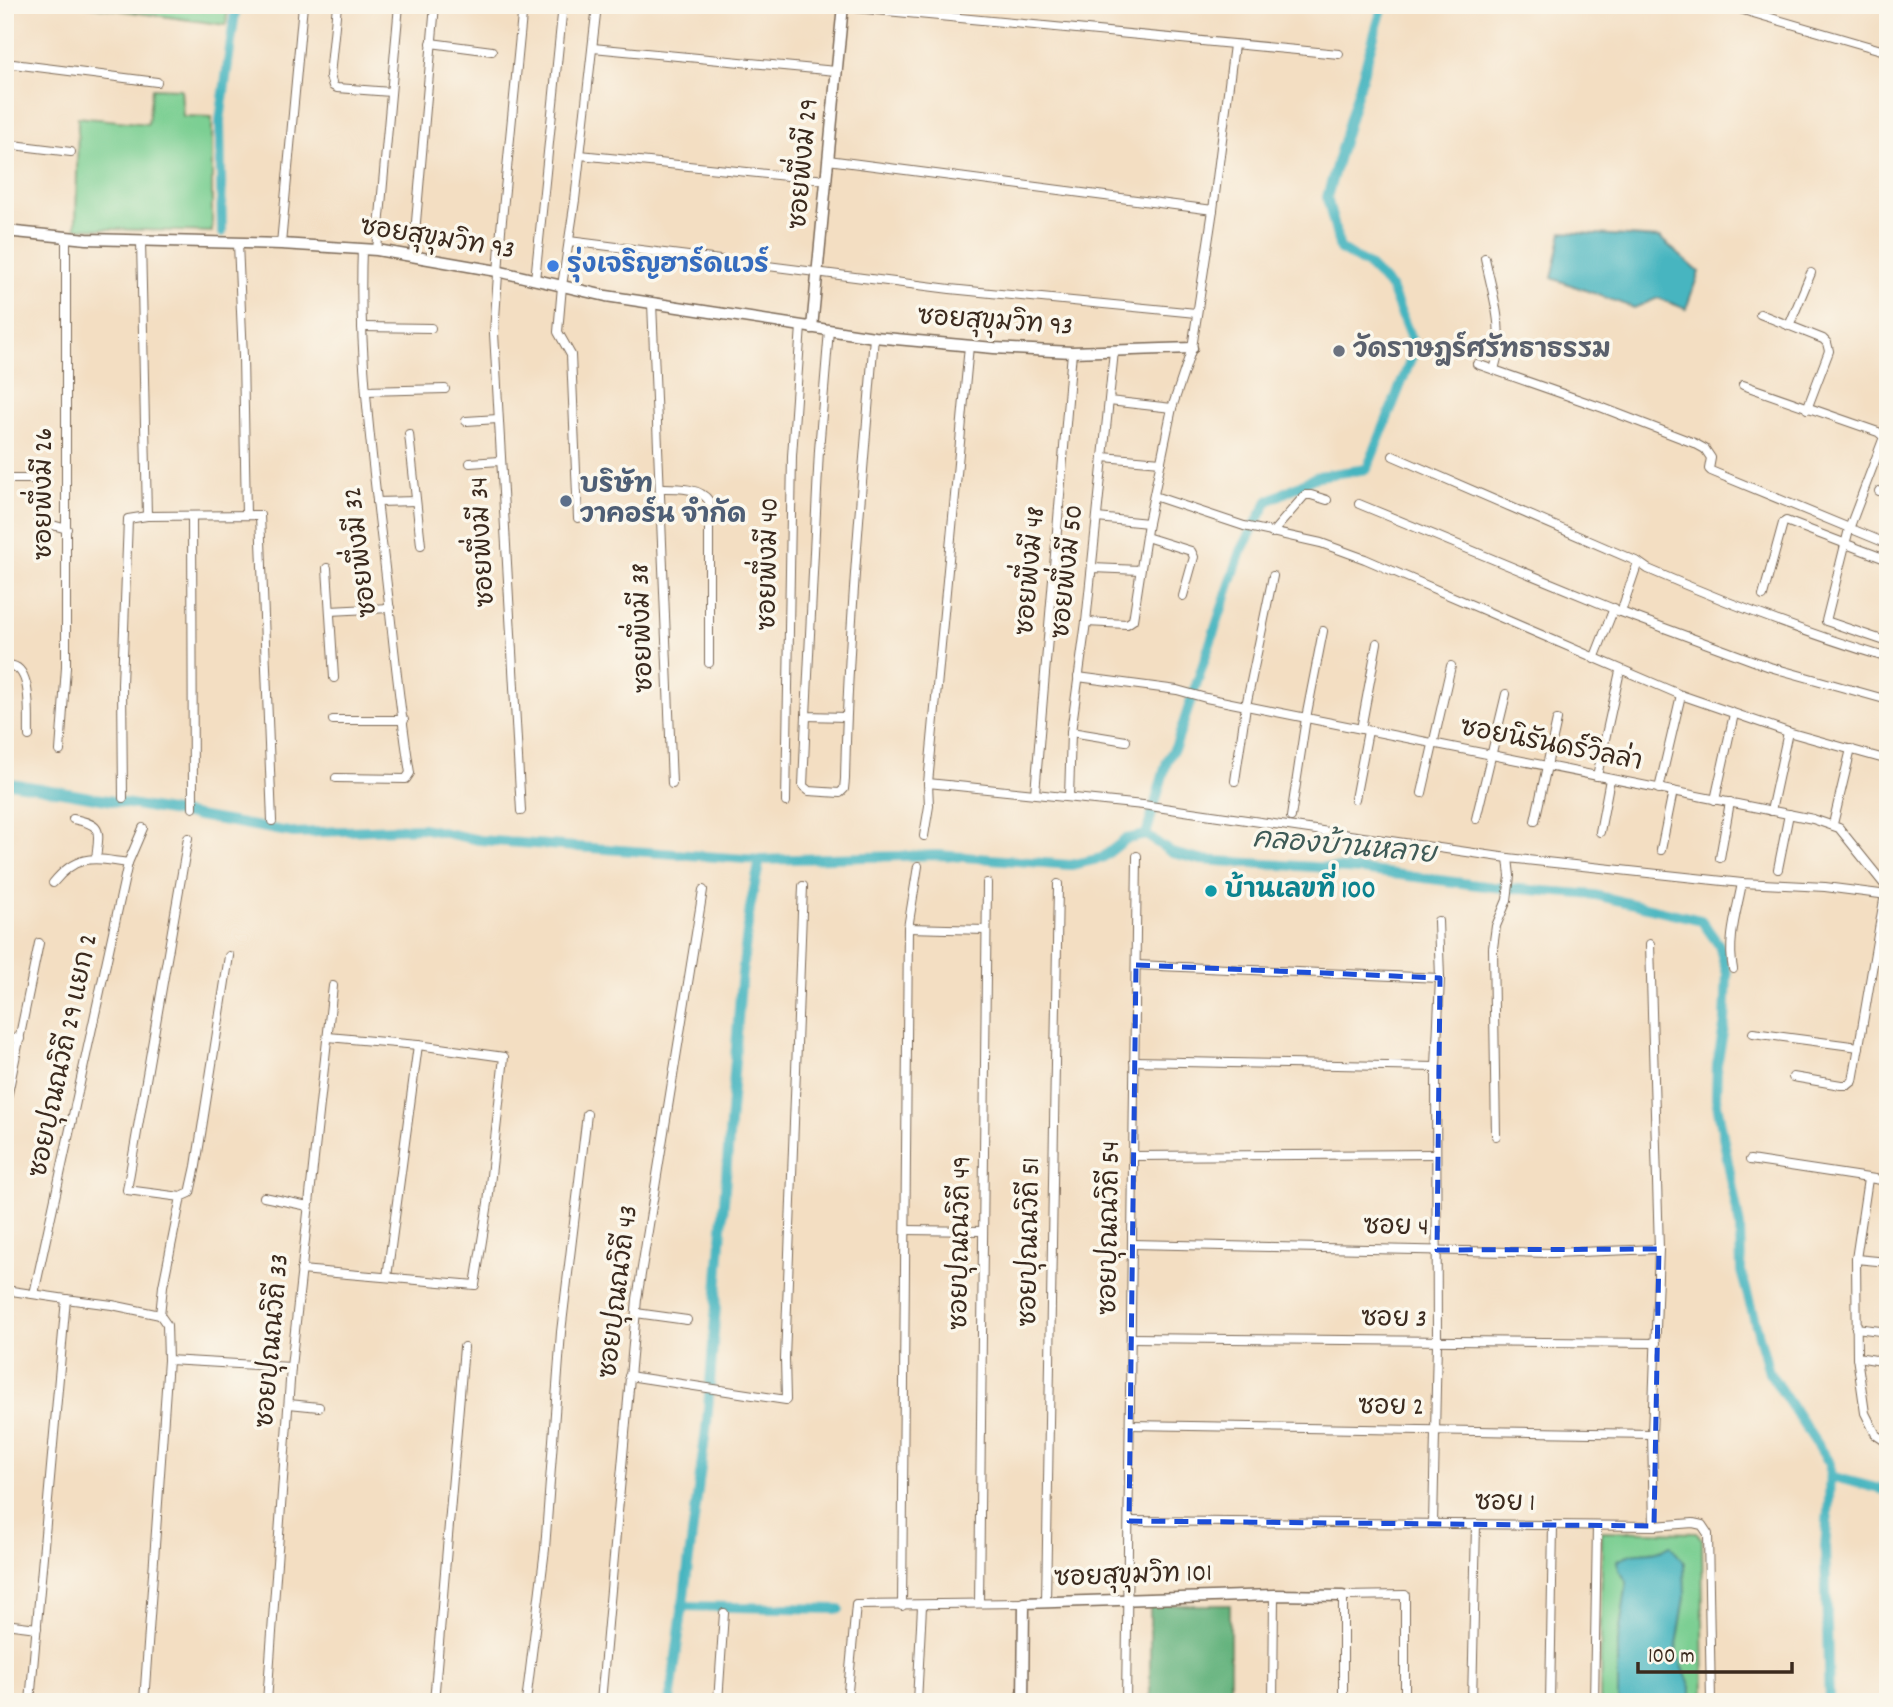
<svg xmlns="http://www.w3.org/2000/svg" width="1893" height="1707" font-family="Dekko,'Playpen Sans Thai',sans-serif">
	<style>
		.green { fill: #7bcf93; stroke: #5b7c58; stroke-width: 2 }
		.forest { fill: #64b27d; stroke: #506e4e; stroke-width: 2 }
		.water { fill: #46b5c0; stroke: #40706f; stroke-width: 2 }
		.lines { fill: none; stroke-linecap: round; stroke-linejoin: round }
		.canal { stroke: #46b5c0; stroke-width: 10 }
		.minor-casing { stroke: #7b6957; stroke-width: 10 }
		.tertiary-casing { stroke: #7b6957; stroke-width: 13 }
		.minor { stroke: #fff; stroke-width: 8 }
		.tertiary { stroke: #fff; stroke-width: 10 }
		.marked { fill: none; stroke: #1d4ed8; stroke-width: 5; stroke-dasharray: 14 9; stroke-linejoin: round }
		.shop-dot { fill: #3f7fe0; stroke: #fbf7ec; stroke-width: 2.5 }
		.worship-dot { fill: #6b7280; stroke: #fbf7ec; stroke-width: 2.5 }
		.service-dot { fill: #5c6f8a; stroke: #fbf7ec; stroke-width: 2.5 }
		.culture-dot { fill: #0f9aa8; stroke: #fbf7ec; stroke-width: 2.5 }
		.labels { text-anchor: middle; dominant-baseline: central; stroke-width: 7; stroke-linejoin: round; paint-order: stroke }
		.street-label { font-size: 26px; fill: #3b2a1e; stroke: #fbf7ec }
		.shop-label { font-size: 26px; font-weight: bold; fill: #366cbe; stroke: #fbf7ec; text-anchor: start }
		.worship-label { font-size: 26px; font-weight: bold; fill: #5b616d; stroke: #fbf7ec; text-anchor: start }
		.service-label { font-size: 26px; font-weight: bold; fill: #4e5e75; stroke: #fbf7ec; text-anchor: start }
		.culture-label { font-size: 26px; font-weight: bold; fill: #0d838f; stroke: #fbf7ec; text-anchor: start }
		.water-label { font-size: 28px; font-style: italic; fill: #3f5b57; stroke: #fbf7ec }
	</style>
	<rect width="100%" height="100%" fill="#fbf7ec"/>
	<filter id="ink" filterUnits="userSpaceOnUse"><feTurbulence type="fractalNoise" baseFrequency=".0143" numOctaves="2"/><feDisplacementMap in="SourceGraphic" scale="14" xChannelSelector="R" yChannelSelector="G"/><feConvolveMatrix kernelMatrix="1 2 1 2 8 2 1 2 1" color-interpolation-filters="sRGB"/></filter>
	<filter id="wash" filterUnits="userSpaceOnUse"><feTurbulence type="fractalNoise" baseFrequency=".00686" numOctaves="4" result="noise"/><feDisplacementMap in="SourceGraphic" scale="28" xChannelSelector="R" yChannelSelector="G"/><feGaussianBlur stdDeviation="1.57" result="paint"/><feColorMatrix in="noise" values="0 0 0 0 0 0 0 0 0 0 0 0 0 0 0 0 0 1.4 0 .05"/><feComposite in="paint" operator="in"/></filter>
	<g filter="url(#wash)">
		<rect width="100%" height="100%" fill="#f3dec2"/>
		<g class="green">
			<polygon points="82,5 228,5 226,25"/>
			<polygon points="152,88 181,89 183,116 212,117 212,232 76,228 78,117 148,124"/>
			<polygon points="1602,1531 1696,1533 1702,1539 1704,1702 1600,1702"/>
		</g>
		<rect class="forest" x="1150" y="1605" width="80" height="97"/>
		<g class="water">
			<polygon points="1562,232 1660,238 1699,272 1686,309 1658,298 1634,308 1552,278"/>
			<path d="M1670 1545 1684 1563 1685 1597 1676 1651 1691 1687V1702H1618V1642L1627 1582 1619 1570 1618 1560C1638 1547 1651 1558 1670 1545Z"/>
		</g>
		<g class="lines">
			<g class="canal">
				<polyline points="1383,5 1327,197 1340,249 1369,266 1391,288 1415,349 1367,469 1318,476 1268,501 1241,551 1176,745 1167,761 1146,835 1172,853 1201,860 1362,870 1493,887 1595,895 1701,920 1719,945 1727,974 1725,1022 1717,1065 1716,1098 1740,1227 1741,1271 1769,1372 1830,1464 1829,1500 1825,1547 1829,1702"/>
				<polyline points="222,232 220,121 236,5"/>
				<polyline points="5,782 294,833 422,828 479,840 760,860 938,855 1071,865 1102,858 1126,839 1146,835"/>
				<polyline points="1830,1476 1888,1491"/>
				<polyline points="682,1606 839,1609"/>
				<polyline points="670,1702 707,1422 741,982 750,908 760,860"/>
			</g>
		</g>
	</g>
	<g filter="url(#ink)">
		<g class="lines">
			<g class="minor-casing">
				<g id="minor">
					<polyline points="337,5 330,76 333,86 337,88 391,92"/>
					<polyline points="823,5 1339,54"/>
					<polyline points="1726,5 1888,52"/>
					<polyline points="431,43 492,51"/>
					<polyline points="593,48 836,71"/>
					<polyline points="5,63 157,82"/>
					<polyline points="5,144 71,152"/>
					<polyline points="580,155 826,180"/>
					<polyline points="828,160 1213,210"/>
					<polyline points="141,241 147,516"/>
					<polyline points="569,241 950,289 1196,313"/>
					<polyline points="238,243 243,357 246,515"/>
					<polyline points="281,244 303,5"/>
					<polyline points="377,250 399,5"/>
					<polyline points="413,256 435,5"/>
					<path d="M1485 258C1493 296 1506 332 1494 370"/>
					<polyline points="535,280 563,5"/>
					<polyline points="1885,287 1888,288"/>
					<polyline points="652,303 672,784"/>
					<polyline points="1760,314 1823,339 1827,343 1829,351 1807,409"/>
					<polyline points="5,323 9,324"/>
					<polyline points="1789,326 1811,273"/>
					<polyline points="362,327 431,328"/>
					<polyline points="829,330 819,450 806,716 846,717"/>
					<polyline points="1477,364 1603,408 1694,443 1705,449 1711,458 1709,469 1711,471 1888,544"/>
					<polyline points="1743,385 1878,432 1884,437 1849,529 1826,621 1888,642"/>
					<polyline points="366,391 445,389"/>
					<polyline points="1109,401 1172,408"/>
					<polyline points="466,421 498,419"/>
					<polyline points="409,434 421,545"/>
					<path d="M1393 456 1638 562 1648 569C1727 603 1805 633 1888 658"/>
					<polyline points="1103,457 1161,462"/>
					<polyline points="470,463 500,461"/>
					<polyline points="5,479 37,479"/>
					<path d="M660 488C675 488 700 487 709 501V663"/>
					<polyline points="1879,491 1888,494"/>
					<polyline points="1154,496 1244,526 1321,543 1365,559 1681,695 1788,732 1888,760"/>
					<polyline points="377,502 416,501"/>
					<polyline points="1359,504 1621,612 1770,667 1888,700"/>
					<polyline points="192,516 193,808"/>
					<polyline points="578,518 571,355 558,332 562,286 575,200 597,5"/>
					<polyline points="1097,518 1148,523"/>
					<polyline points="38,521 67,529"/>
					<polyline points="1272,533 1305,495 1311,495 1327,500"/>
					<polyline points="1146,537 1191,551 1194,557 1183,596"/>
					<polyline points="327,568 334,678"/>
					<polyline points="1092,568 1140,570"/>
					<polyline points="1763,596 1783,523 1786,521 1888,560"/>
					<polyline points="330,611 390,608"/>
					<polyline points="1621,612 1638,562"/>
					<polyline points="1086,622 1127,624 1133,620 1148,523 1172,408 1192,348 1213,210 1234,45"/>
					<polyline points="1594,659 1614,608"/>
					<path d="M5 666C34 660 28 716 29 736"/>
					<polyline points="1078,677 1177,690 1206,698 1813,819 1839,828 1888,889"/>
					<path d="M806 716 803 786 809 791 840 793 844 789 845 779C848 632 862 484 874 337"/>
					<polyline points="333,720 404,720"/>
					<polyline points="1361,729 1377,643"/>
					<polyline points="1071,732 1126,741"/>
					<polyline points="60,751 66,667 66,238"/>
					<polyline points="1597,776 1620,671"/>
					<path d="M336 778 406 779 410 773C398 699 392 625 383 551 371 451 358 349 362 249"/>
					<polyline points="1235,781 1246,706 1273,576"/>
					<polyline points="928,783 1143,805 1508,858 1742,883 1825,887 1888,895"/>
					<polyline points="1659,789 1681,695"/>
					<polyline points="1035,793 1072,352"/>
					<polyline points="1422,793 1451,666"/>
					<polyline points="1069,797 1071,732 1086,622 1114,351"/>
					<polyline points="123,798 122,684 128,519 147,516 260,515 272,821"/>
					<polyline points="1355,799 1368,731"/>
					<polyline points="1715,800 1734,714"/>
					<polyline points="786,802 792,456 801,326"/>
					<polyline points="521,811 494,333 501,230 523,5"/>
					<polyline points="1771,811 1788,732"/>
					<polyline points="1291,817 1306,718 1323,631"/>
					<path d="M73 819C104 825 99 831 96 859"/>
					<polyline points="1476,819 1506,694"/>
					<polyline points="1535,821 1557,720"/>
					<polyline points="1833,824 1851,749"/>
					<polyline points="1600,832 1610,779"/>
					<polyline points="924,836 929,806 928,783 969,346"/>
					<polyline points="1661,850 1673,791"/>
					<polyline points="1720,858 1730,802"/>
					<polyline points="1778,869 1789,814"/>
					<path d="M53 883C77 853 94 858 128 863"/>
					<polyline points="908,928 986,930"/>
					<polyline points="1650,944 1659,1249 1652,1434 1654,1526"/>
					<polyline points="1136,965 1440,978"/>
					<path d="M1733 969C1727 940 1737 911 1742 883"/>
					<polyline points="1753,1033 1859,1047"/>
					<polyline points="5,1036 20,1039"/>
					<polyline points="1134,1061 1436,1067"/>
					<polyline points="1793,1077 1841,1085 1848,1085 1853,1081 1885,894"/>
					<polyline points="5,1108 39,943"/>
					<polyline points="1496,1136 1493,948 1496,926 1507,900 1510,876 1508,858"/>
					<polyline points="1133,1156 1436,1154"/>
					<polyline points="1750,1160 1888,1181"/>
					<polyline points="1868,1179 1856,1259 1857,1357 1865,1413 1876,1435 1888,1443"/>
					<polyline points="181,1197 190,1193 196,1166 229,956"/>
					<polyline points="264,1197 308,1206"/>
					<polyline points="906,1230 983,1231"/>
					<polyline points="1132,1244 1552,1253 1659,1249"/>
					<polyline points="1856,1259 1888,1262"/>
					<polyline points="301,1270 475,1285 488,1203 504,1057 418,1045 328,1037"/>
					<polyline points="387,1277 418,1045"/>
					<polyline points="5,1290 66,1299 30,1702"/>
					<polyline points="34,1294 128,863 143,828"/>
					<polyline points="66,1299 112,1305 160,1315"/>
					<polyline points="636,1313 687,1320"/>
					<polyline points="1856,1328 1888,1332"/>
					<polyline points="1131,1338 1656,1343"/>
					<polyline points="1857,1357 1888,1362"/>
					<polyline points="168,1360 291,1367"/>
					<polyline points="629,1376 786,1400 785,1359 803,886"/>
					<polyline points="289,1404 319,1407"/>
					<polyline points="1130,1425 1652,1434"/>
					<polyline points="1129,1521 1654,1526 1693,1523 1702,1525 1708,1534 1711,1702"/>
					<polyline points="1433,1524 1437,1342 1436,1067 1440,978 1438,921"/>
					<polyline points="1046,1602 1058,884"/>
					<polyline points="979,1603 987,883"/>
					<polyline points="902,1606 908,928 918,866"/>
					<polyline points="5,1624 37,1628"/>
					<polyline points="144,1702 168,1360 167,1325 160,1315 163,1286 181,1197 127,1190 188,838"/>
					<polyline points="267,1702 291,1367 333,986"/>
					<polyline points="434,1702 464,1347"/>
					<polyline points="526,1702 545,1549 561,1332 587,1114"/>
					<polyline points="601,1702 637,1299 703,890"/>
					<polyline points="718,1702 724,1613"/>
					<polyline points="847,1702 856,1605 1024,1603"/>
					<polyline points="917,1702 922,1606"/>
					<polyline points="1126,1702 1137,856"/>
					<polyline points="1273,1702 1274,1595"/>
					<polyline points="1343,1702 1343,1596 1405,1595 1405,1702"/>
					<polyline points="1472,1702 1476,1524"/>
					<polyline points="1550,1702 1553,1525"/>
					<polyline points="1594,1702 1597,1526"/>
				</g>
			</g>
			<g class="tertiary-casing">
				<g id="tertiary">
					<polyline points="5,231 87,239 281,244 377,250 497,271 606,296 874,337 994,348 1072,352 1192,348"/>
					<polyline points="812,328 843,5"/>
					<polyline points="1023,1702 1024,1603 1274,1595 1343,1596"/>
				</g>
			</g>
			<use href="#minor" class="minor"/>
			<use href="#tertiary" class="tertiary"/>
		</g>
	</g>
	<path class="marked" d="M1136 965 1440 978 1437 1250 1659 1249 1654 1526 1129 1521Z"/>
	<circle class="shop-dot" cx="553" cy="266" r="7"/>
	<circle class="worship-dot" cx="1339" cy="351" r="7"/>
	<circle class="service-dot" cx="566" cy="501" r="7"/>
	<circle class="culture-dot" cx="1211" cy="891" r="7"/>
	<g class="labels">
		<g class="street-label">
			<text transform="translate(805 164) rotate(-85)">ซอยพึ่งมี 29</text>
			<text transform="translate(437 240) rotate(9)">ซอยสุขุมวิท 93</text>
			<text transform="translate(995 323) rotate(4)">ซอยสุขุมวิท 93</text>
			<text transform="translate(45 494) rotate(-90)">ซอยพึ่งมี 26</text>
			<text transform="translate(484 542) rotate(-93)">ซอยพึ่งมี 34</text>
			<text transform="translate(362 552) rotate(-97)">ซอยพึ่งมี 32</text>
			<text transform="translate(770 564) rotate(-89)">ซอยพึ่งมี 40</text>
			<text transform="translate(1032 571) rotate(-85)">ซอยพึ่งมี 48</text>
			<text transform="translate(1069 572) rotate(-84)">ซอยพึ่งมี 50</text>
			<text transform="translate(644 628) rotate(-92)">ซอยพึ่งมี 38</text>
			<text transform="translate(1551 746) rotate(11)">ซอยนิรันดร์วิลล่า</text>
			<text transform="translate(65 1056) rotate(-78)">ซอยปุณณวิถี 29 แยก 2</text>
			<text transform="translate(1111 1228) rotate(-89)">ซอยปุณณวิถี 54</text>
			<text transform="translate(1396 1228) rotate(1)">ซอย 4</text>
			<text transform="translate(1031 1242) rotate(-89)">ซอยปุณณวิถี 51</text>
			<text transform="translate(962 1243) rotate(-89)">ซอยปุณณวิถี 49</text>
			<text transform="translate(620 1292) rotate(-83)">ซอยปุณณวิถี 43</text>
			<text transform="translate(1394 1320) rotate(1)">ซอย 3</text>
			<text transform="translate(274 1341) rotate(-85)">ซอยปุณณวิถี 33</text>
			<text transform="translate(1391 1408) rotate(1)">ซอย 2</text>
			<text transform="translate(1505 1504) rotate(1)">ซอย 1</text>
			<text transform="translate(1133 1577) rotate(-2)">ซอยสุขุมวิท 101</text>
		</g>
		<g class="shop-label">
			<text x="567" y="266">รุ่งเจริญฮาร์ดแวร์</text>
		</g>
		<g class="worship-label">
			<text x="1353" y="351">วัดราษฎร์ศรัทธาธรรม</text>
		</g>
		<g class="service-label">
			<text x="580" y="486">บริษัท<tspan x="580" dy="30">วาคอร์น จำกัด</tspan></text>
		</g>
		<g class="culture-label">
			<text x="1225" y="891">บ้านเลขที่ 100</text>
		</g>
		<g class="water-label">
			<text transform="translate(1344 849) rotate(5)">คลองบ้านหลาย</text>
		</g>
	</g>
	<rect width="1893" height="1707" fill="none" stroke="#fbf7ec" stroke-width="28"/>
	<path d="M1638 1662v10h154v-10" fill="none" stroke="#3b2a1e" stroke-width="3.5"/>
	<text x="1648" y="1662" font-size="21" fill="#3b2a1e" stroke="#fbf7ec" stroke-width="5" paint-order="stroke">100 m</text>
</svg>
